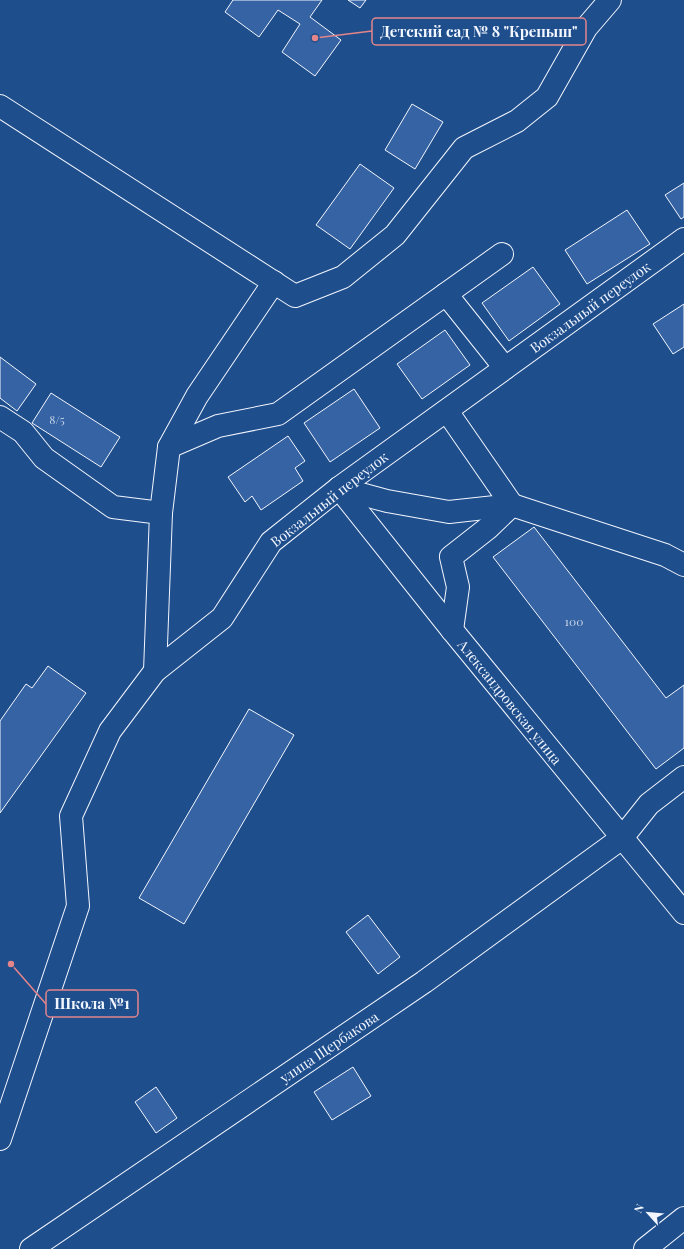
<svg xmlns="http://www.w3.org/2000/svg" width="684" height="1249" font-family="'Playfair Display',serif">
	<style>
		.building { fill: #3563a3; stroke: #f2f6ff }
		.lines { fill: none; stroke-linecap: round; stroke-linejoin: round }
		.minor-casing { stroke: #f2f6ff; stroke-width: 24 }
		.minor { stroke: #1f4e8c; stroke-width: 22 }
		.labels { text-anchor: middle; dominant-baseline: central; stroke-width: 3; stroke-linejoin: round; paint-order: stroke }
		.number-label { font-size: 12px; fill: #c3d1e8 }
		.street-label { font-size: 14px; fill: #f2f6ff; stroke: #1f4e8c }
		.leader { fill: none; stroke: #e38589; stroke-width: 1.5 }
		.callout-dot { fill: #e38589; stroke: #1f4e8c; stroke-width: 1.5 }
		.callout { fill: #1f4e8c; stroke: #e38589; stroke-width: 1.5 }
		.callout-label { font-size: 15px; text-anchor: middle; font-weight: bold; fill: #f2f6ff }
	</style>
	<rect width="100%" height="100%" fill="#1f4e8c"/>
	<g class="building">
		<polygon points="233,0 322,0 310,17 341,40 315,76 282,52 300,24 278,10 259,37 225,12"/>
		<polygon points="348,0 366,0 360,8"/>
		<polygon points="412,104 443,122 415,169 385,150"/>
		<polygon points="360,164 394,188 350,249 316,225"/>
		<polygon points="684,183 684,217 681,219 665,195"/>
		<polygon points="627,210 650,244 587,284 565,250"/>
		<polygon points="533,267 560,304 509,341 482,303"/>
		<polygon points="684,304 684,347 673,354 653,324"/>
		<polygon points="445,330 470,365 422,399 397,364"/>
		<polygon points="0,357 36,384 17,411 0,398"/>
		<polygon points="354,389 380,428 330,462 304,423"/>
		<polygon points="51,393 120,437 101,467 32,423"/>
		<polygon points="288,436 305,461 295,468 303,481 261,510 252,496 245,502 228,477"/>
		<polygon points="534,527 666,698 684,685 684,748 656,769 493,557"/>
		<polygon points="48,666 86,693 0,813 0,721 26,684 32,688"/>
		<polygon points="249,709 294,735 184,924 139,898"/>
		<polygon points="368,915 400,957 378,974 346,932"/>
		<polygon points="353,1067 371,1096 332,1120 314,1092"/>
		<polygon points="156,1087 177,1118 156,1133 135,1102"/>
	</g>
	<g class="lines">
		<g class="minor-casing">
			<g id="minor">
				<polyline points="0,106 295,296 343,277 395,235 464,148 517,121 547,97 586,28 610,0"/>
				<polyline points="446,294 505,368"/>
				<polyline points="447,411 512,505 488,528 451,557 458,587 452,630"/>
				<polyline points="0,417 23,432 44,458 113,507 161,513"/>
				<polyline points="169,447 218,426 278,414 502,254"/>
				<polyline points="339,488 452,630 684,913"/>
				<polyline points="339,488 387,501 449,512 512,505 665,555 684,565"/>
				<polyline points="155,671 161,513 169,447 197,396 274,282"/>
				<polyline points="0,1139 78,906 71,816 110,731 155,671 222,618 271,542 339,488 684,239"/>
				<polyline points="31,1249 424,982 622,838 649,804 684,777"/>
				<polyline points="645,1249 684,1218"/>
			</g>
		</g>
		<use href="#minor" class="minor"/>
	</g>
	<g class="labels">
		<g class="number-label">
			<text x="57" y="419">8/5</text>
			<text x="574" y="621">100</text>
		</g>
		<g class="street-label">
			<text transform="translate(590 307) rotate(-36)">Вокзальный переулок</text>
			<text transform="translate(329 499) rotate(-38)">Вокзальный переулок</text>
			<text transform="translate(510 702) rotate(51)">Александровская улица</text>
			<text transform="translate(329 1047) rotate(-34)">улица Щербакова</text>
		</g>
	</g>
	<path class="leader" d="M315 38L372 31M11 964L46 1004"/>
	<g class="callout-dot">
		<circle cx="315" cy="38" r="4"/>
		<circle cx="11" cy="964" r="4"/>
	</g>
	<g class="callout">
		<rect x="372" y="18" width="214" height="27" rx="4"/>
		<rect x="46" y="990" width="92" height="27" rx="4"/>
	</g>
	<g class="callout-label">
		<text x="479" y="37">Детский сад № 8 "Крепыш"</text>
		<text x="92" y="1009">Школа №1</text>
	</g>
	<g transform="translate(648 1213) rotate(297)" stroke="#1f4e8c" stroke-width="3" paint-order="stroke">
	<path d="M0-3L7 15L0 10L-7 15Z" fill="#f2f6ff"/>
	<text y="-6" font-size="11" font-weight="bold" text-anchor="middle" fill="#f2f6ff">N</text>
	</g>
</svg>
